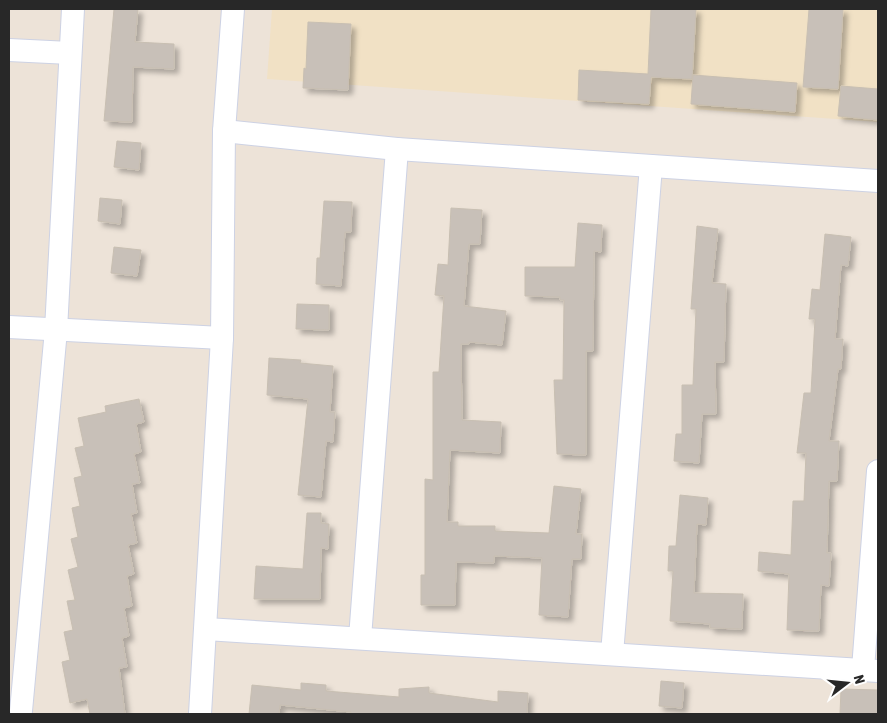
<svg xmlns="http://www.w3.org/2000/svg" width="887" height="723" font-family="'Asap Condensed',sans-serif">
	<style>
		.education { fill: #f1e1c5 }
		.building { fill: #c8c0b8; stroke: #c8bfb2; filter: url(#shadow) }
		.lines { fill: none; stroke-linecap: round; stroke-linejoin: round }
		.minor-casing { stroke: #cdd2e4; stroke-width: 24 }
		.minor { stroke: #fff; stroke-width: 22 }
	</style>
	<defs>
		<filter id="shadow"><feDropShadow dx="4.5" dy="4.5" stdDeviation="2.5" flood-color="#0004"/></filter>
	</defs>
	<rect width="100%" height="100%" fill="#ede3d8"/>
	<polygon class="education" points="272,9 878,9 878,122 267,79"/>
	<g class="building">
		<polygon points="114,9 138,9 135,42 174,44 174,69 133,67 132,122 104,121"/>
		<polygon points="651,9 696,9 692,79 651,77 649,104 578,100 579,70 648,74"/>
		<polygon points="809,9 843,9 838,89 803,87"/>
		<polygon points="308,22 351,24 348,90 303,88 304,68 306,69"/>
		<polygon points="693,75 797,83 795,112 691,104"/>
		<polygon points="841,86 878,89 878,120 838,116"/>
		<polygon points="117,141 141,143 139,170 114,167"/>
		<polygon points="100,198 122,200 120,224 98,221"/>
		<polygon points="324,201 352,202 351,232 345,232 341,286 316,284 317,258 320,258"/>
		<polygon points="451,208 482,210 480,244 469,244 464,306 506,311 502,345 469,342 469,344 461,344 462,420 501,422 500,453 450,450 447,522 458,522 458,526 495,526 495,531 549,533 554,486 581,489 576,534 582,534 581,559 572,559 568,617 539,615 542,558 494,556 494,563 456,562 455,605 421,605 421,575 425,575 425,479 433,480 433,372 439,372 444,296 435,295 438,264 448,265"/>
		<polygon points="578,223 602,225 601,252 594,251 593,351 586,351 586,455 557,454 554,380 563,380 564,300 560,300 560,297 525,296 525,267 575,267"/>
		<polygon points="697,226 718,229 712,283 726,284 724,362 715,362 716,414 702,414 699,463 674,461 676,434 682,434 682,385 693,385 696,309 691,309"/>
		<polygon points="825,234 851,237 848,266 841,265 835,339 843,339 841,369 838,369 829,441 839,441 837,481 829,481 827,553 831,553 829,586 821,585 819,631 787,630 789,574 758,571 759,552 791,555 793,501 804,501 806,453 797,453 804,393 811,393 815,319 809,319 812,289 820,290"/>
		<polygon points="114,247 141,250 137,276 111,273"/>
		<polygon points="297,304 329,305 329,330 296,329"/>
		<polygon points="269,358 301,360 300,363 333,366 330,412 335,412 333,442 326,441 321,497 298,495 308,399 267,395"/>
		<polygon points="139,399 144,422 136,424 141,452 134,454 140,483 132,484 137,513 131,514 137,543 128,545 134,574 127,576 132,606 124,608 129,636 122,638 127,667 119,668 125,714 90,714 87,699 70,703 62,662 70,660 64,632 73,630 67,601 75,600 68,570 78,567 71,539 78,537 72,508 80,506 74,478 82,476 75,448 84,446 78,418 106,412 105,406"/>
		<polygon points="680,495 708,498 706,525 697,524 694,593 743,594 742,629 710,628 710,624 670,621 673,571 668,571 669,546 676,546"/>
		<polygon points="307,513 321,513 321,523 329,524 328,549 321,548 320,599 254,599 256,566 303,569"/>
		<polygon points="661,681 684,683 682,708 659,706"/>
		<polygon points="301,683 326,685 326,691 399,697 399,689 429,687 429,693 498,702 498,691 528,693 527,714 351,714 351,712 280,705 279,714 249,714 252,685 301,690"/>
		<polygon points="841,689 878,690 878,714 840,714"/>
	</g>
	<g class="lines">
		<g class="minor-casing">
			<g id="minor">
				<polyline points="9,50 70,53"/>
				<polyline points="224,131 397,149 878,181"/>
				<polyline points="9,327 222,338"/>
				<polyline points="206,629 878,671"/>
				<polyline points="360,638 397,149"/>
				<polyline points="612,654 651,166"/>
				<polyline points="863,669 878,471"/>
				<polyline points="21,711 56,330 73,9"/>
				<polyline points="200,714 222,338 224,131 233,9"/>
			</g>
		</g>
		<use href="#minor" class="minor"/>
	</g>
	<rect width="887" height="723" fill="none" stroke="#282828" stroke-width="20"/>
	<g transform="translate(847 683) rotate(74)" stroke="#ffffff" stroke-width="4" paint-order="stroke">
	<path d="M0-4L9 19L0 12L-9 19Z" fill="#282828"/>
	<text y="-8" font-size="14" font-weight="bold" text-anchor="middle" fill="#282828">N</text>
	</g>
</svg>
